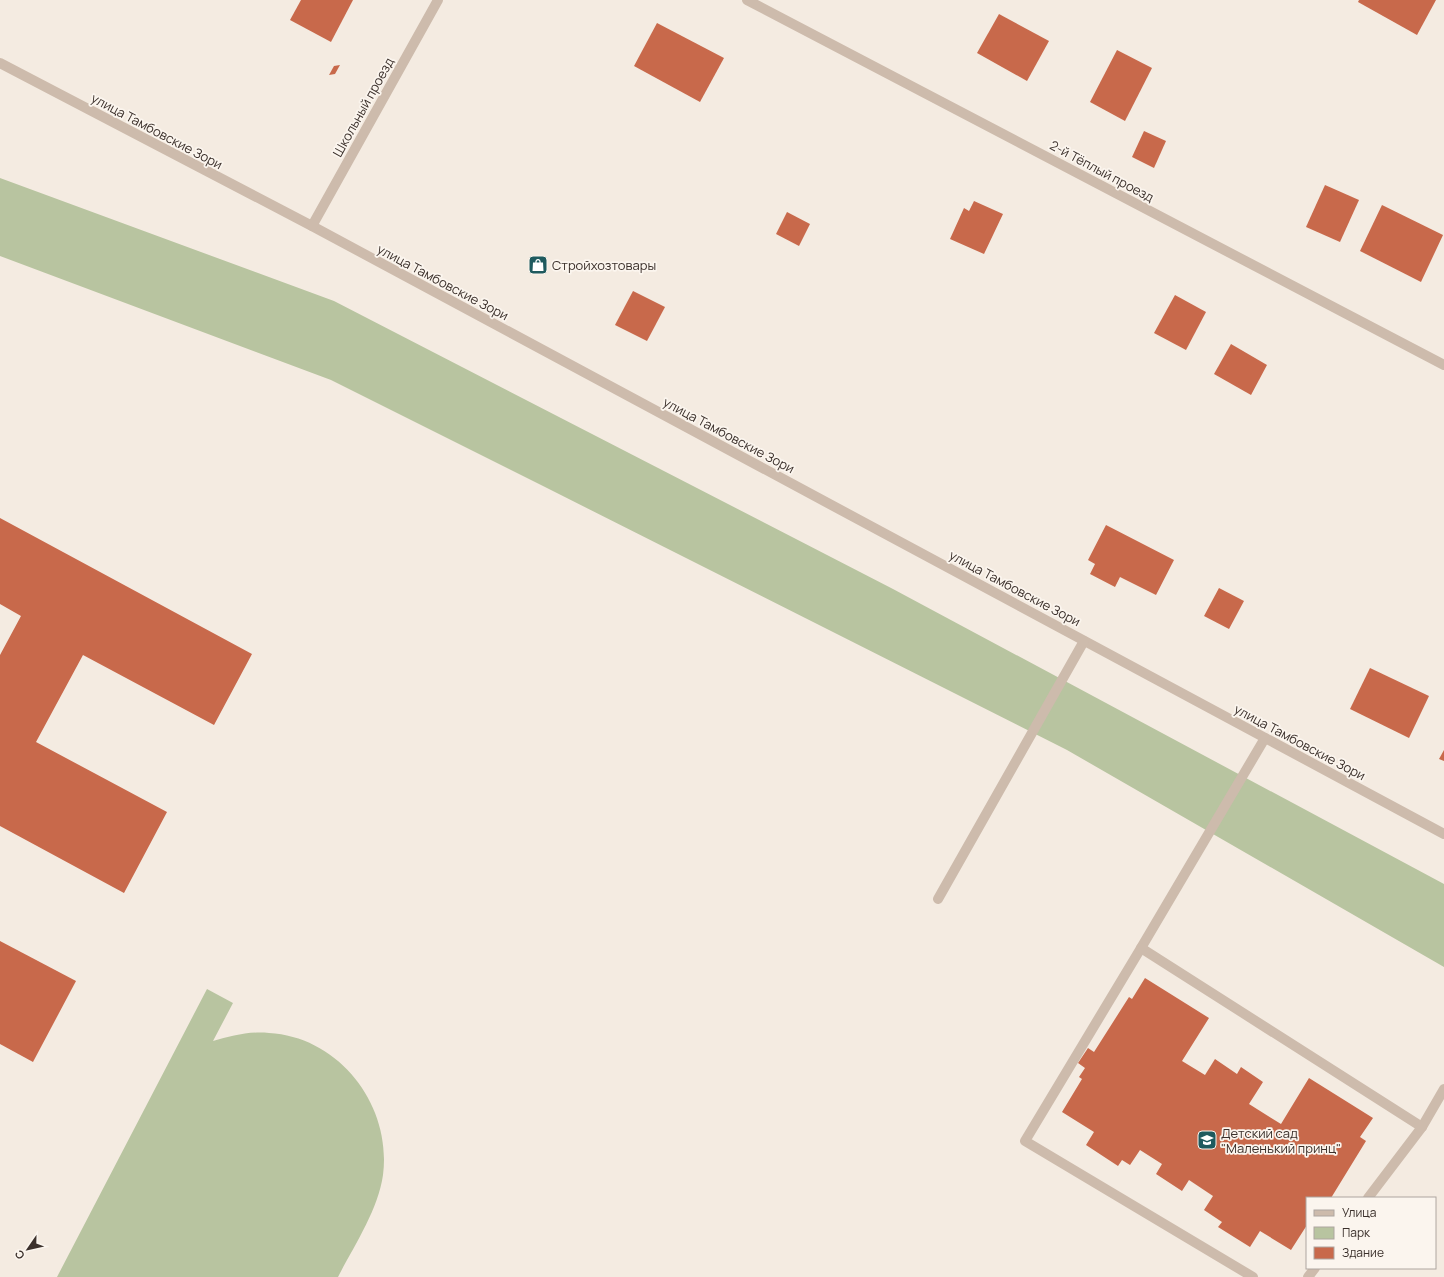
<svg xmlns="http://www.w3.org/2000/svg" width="1444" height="1277" font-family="Manrope,sans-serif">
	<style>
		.green { fill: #b8c4a0 }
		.building { fill: #c8694b }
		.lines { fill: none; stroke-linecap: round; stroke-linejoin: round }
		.minor { stroke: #cdbbac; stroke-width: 10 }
		.labels { text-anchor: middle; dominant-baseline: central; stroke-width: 3.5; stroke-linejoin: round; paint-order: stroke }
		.street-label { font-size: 13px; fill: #3b302b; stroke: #fbf5ee }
		.poi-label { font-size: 13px; fill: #3b302b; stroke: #fbf5ee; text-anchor: start }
	</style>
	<rect width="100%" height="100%" fill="#f4ebe1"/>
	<g class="green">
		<polygon points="0,178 334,301 893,589 1444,884 1444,967 1067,750 545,487 331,380 0,256"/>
		<path d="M207 989 233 1003 213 1041C231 1036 249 1031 269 1033 340 1037 392 1106 383 1175 378 1210 354 1246 338 1277H57Z"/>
	</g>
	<g class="building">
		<polygon points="301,0 353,0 331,42 290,20"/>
		<polygon points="1359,0 1436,0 1417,35 1358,2"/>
		<polygon points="999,14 1049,41 1027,81 977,53"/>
		<polygon points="657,23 724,58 700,102 634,66"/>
		<polygon points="1117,50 1152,68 1125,121 1090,102"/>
		<polygon points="340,65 335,74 329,75 334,66"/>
		<polygon points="1144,131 1166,141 1154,168 1132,157"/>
		<polygon points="1325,185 1359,200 1340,242 1306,227"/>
		<polygon points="974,201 1003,214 984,254 950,239 964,208 969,211"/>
		<polygon points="1382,205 1443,235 1421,282 1360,251"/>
		<polygon points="787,212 810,224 799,246 776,234"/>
		<polygon points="633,291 665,307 647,341 615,325"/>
		<polygon points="1175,295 1206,312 1186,350 1154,333"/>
		<polygon points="1231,344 1267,365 1251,395 1214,374"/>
		<polygon points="0,518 252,654 214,725 83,655 36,742 167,812 124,893 0,826 0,655 21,616 0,604"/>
		<polygon points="1106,525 1174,560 1156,595 1120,577 1115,587 1090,574 1095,564 1088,560"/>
		<polygon points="1219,588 1244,601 1229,629 1204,616"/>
		<polygon points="1370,668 1429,696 1409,738 1350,709"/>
		<polygon points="1444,750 1444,761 1439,759"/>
		<polygon points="0,941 76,981 33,1062 0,1044"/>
		<polygon points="1145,978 1209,1018 1182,1061 1205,1075 1215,1059 1237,1074 1241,1067 1263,1082 1249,1104 1281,1124 1309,1078 1373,1118 1360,1137 1366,1141 1331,1198 1307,1198 1307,1225 1291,1250 1260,1231 1250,1247 1218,1227 1222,1222 1204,1210 1213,1196 1189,1180 1182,1191 1156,1174 1162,1164 1140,1150 1130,1165 1122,1160 1118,1166 1086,1145 1094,1132 1062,1112 1082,1079 1079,1077 1085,1068 1078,1063 1088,1048 1094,1052 1129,997 1132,999"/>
	</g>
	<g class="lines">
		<g class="minor">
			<polyline points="747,0 1444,365"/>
			<polyline points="0,63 312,226 1444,834"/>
			<polyline points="312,226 438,0"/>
			<polyline points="938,899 1084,641"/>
			<polyline points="1141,948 1265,738"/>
			<polyline points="1422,1127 1444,1089"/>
			<polyline points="1253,1277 1025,1141 1141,948 1422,1127 1368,1198"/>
			<polyline points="1308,1277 1315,1268"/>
		</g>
	</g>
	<defs>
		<g id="shop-square" transform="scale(1)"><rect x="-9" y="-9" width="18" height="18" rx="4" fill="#1f5a5e" stroke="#fbf5ee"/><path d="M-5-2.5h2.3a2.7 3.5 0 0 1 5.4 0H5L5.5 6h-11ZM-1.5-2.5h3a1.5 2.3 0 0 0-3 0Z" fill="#fff"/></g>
		<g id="school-square" transform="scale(1)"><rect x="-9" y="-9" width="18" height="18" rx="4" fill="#1f5a5e" stroke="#fbf5ee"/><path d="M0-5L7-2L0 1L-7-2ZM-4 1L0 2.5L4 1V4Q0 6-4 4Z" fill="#fff"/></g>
	</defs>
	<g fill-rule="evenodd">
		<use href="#shop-square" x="538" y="265"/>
		<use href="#school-square" x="1207" y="1140"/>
	</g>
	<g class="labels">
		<g class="street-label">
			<text transform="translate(363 107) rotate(-61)">Школьный проезд</text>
			<text transform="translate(157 131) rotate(28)">улица Тамбовские Зори</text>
			<text transform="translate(1102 171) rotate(28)">2-й Тёплый проезд</text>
			<text transform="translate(443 282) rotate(28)">улица Тамбовские Зори</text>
			<text transform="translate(729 435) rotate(28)">улица Тамбовские Зори</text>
			<text transform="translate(1015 588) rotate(28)">улица Тамбовские Зори</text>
			<text transform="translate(1300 742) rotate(28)">улица Тамбовские Зори</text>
		</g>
		<g class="poi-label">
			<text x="552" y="265">Стройхозтовары</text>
			<text x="1221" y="1133">Детский сад<tspan x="1221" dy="15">"Маленький принц"</tspan></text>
		</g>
	</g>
	<rect x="1306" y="1197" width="130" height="72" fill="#fbf5ee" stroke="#aea6a0"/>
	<rect x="1314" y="1210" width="20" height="6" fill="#cdbbac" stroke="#aea6a0"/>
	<text x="1342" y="1217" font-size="12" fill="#3b302b">Улица</text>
	<rect x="1314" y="1227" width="20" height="12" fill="#b8c4a0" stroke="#aea6a0"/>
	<text x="1342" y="1237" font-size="12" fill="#3b302b">Парк</text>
	<rect x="1314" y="1247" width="20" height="12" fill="#c8694b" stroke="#aea6a0"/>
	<text x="1342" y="1257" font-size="12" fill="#3b302b">Здание</text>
	<g transform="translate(28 1249) rotate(236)" stroke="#fbf5ee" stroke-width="3" paint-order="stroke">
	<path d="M0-3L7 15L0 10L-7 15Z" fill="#3b302b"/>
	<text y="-6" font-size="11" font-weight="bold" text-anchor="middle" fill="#3b302b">С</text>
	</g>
</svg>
